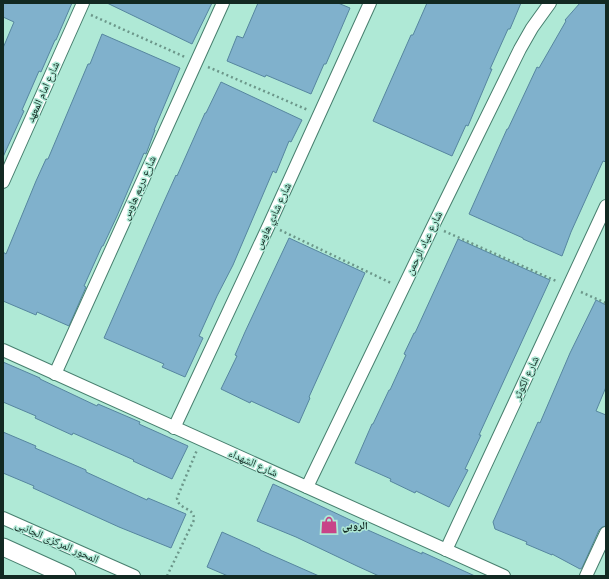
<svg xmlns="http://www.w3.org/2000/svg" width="609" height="579" font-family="Signika,'Noto Naskh Arabic',sans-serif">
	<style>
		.building { fill: #80b1cc; stroke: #56869f }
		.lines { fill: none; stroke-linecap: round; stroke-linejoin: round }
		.minor-casing { stroke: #477f6e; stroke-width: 14 }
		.secondary-casing { stroke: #477f6e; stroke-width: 19 }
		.path { stroke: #6c978a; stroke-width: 2.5; stroke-dasharray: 2 3; stroke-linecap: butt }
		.minor { stroke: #fff; stroke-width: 12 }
		.secondary { stroke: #fff; stroke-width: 17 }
		.labels { text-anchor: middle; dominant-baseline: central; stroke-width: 3; stroke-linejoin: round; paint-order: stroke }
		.street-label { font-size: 11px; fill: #122922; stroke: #afe9d6 }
		.poi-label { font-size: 11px; font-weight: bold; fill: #122922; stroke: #afe9d6; text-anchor: start }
	</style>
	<rect width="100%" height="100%" fill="#afe9d6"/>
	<g class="building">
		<polygon points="3,3 72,3 56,40 55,40 41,72 39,71 22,110 24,111 3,157 3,48 14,22 3,17"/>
		<polygon points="107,3 212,3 192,44"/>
		<polygon points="258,3 338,3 350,8 326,64 324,64 311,94 266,75 265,77 227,61 237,36 243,38"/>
		<polygon points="427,3 521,3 510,29 508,29 490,69 492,69 468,126 466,125 452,156 373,121 411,35 413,35"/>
		<polygon points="580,3 606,3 606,162 603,161 571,232 562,256 523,239 523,238 469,214 507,129 508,129 537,67 539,68 566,21 565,20"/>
		<polygon points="102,34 180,68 154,130 155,130 146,154 144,153 117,216 103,246 102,246 84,286 86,287 69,326 37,312 36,315 3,301 3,252 6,254 36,181 46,159 48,159 88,64 90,64"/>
		<polygon points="221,82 302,120 291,142 289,141 276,173 273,171 233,265 217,296 199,336 203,338 185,377 162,367 164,364 104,338 162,206 176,175 177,176 205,113 206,113"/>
		<polygon points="289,238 365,273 309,397 310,398 299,423 251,401 250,403 221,389 237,356 235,355 245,332"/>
		<polygon points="458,239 550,280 479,435 481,435 465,469 468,470 449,507 416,491 415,493 390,481 391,479 355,463 372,424 373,424 389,390 390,390 406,355 404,354 414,333 415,333"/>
		<polygon points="596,300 606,305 606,387 596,411 606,415 606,526 602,527 599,530 582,568 580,569 552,554 552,555 526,544 527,542 495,529 493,522 538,422 540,423 570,353"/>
		<polygon points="3,362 40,378 40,379 97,406 98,404 140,422 139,424 188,446 172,479 133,461 134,460 73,433 72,435 35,418 36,416 3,402"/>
		<polygon points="3,432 36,446 35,448 86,470 86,472 147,500 148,498 186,514 171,548 119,527 33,488 34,486 3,473"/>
		<polygon points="273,484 312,502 361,525 361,527 422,554 422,552 475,576 379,576 357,566 296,537 257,521"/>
		<polygon points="222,532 260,549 260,550 319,576 228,576 207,567"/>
	</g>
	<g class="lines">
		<g class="minor-casing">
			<g id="minor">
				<polyline points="3,182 83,3"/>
				<polyline points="3,350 504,576"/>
				<polyline points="55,374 223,3"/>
				<polyline points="174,428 269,225 370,3"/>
				<polyline points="307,487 433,226 520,49 532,28 550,3"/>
				<polyline points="3,518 134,576"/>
				<polyline points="446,550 606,206"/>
				<polyline points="586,576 606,533"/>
			</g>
		</g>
		<g class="secondary-casing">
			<polyline id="secondary" points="3,547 67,576"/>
		</g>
		<g class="path">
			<polyline points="91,15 185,57"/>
			<polyline points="208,67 308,110"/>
			<polyline points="280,230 391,283"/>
			<polyline points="444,231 556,281"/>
			<polyline points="581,292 606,303"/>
			<path d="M167 576 194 520C195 507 178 510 177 498L197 450"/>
		</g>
		<use href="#minor" class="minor"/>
		<use href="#secondary" class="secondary"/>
	</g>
	<defs>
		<g id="shop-bare" transform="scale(1.38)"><path d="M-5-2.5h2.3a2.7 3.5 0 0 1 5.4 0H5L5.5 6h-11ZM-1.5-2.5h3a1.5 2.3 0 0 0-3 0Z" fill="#c84488" stroke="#afe9d6" stroke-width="2.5" paint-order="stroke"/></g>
	</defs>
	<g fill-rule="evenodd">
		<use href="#shop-bare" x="329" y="525"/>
	</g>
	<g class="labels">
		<g class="street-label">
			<text transform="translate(43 92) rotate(-66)">شارع امام المعهد</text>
			<text transform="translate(139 188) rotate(-66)">شارع دريم هاوس</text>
			<text transform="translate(273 216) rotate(-65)">شارع شادي هاوس</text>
			<text transform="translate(424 243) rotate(-64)">شارع عباد الرحمن</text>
			<text transform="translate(526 378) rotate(-65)">شارع الكوثر</text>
			<text transform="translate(253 463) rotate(24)">شارع الشهداء</text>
			<text transform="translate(57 542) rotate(24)">المحور المركزى الجانبى</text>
		</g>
		<g class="poi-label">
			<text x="342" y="525">الروبي</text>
		</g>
	</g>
	<rect width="609" height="579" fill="none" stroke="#122922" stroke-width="8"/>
</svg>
